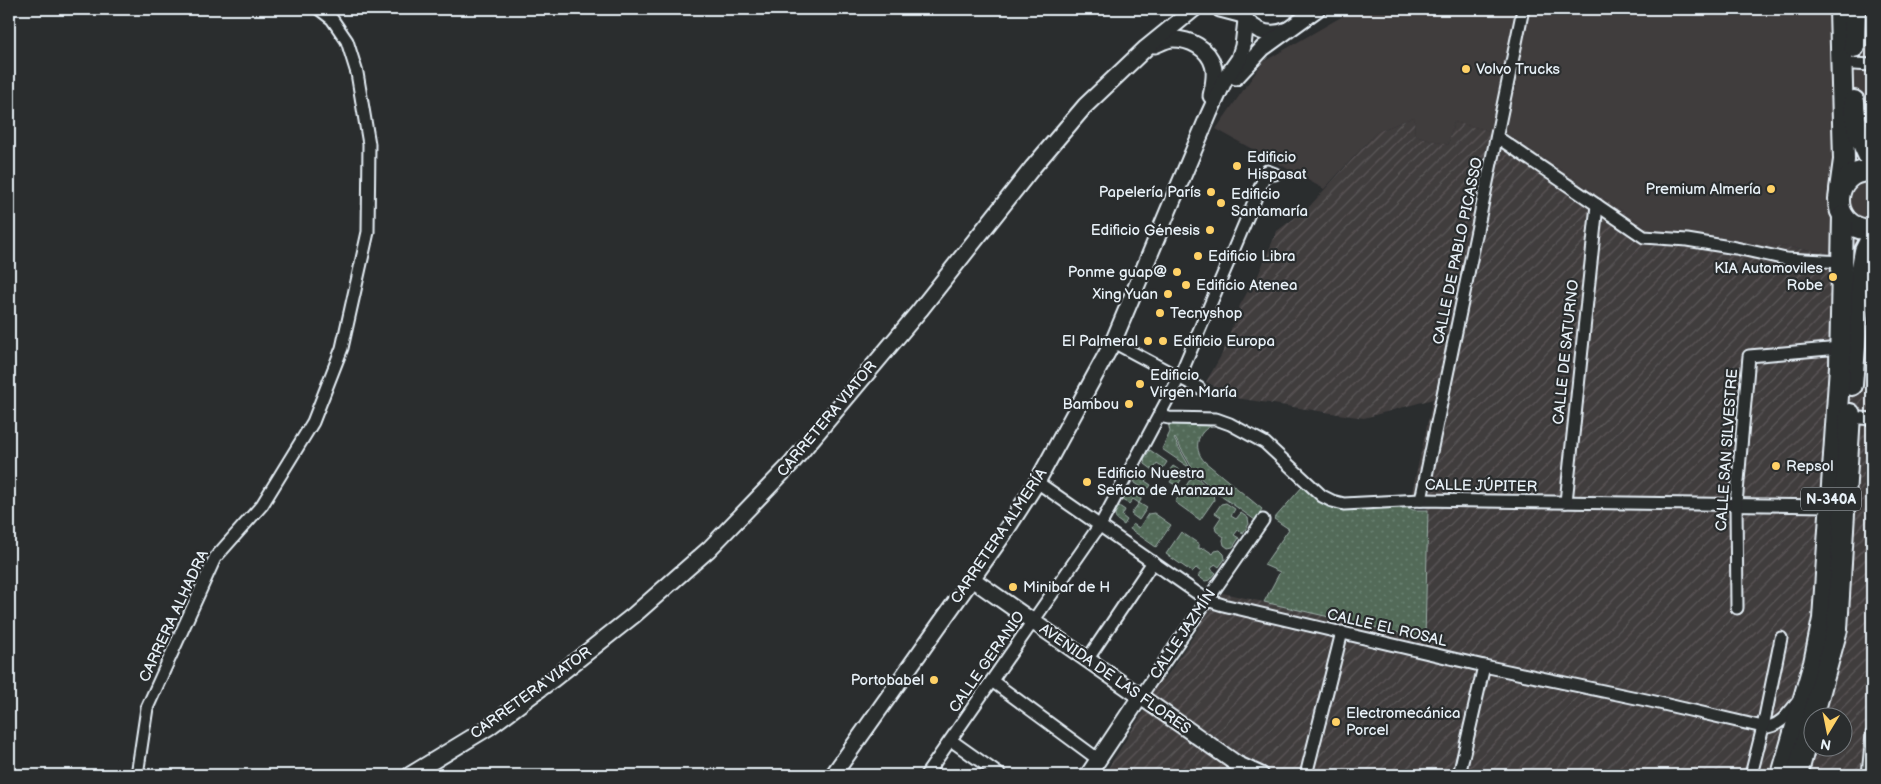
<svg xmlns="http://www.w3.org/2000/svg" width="1881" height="784" font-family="'Balsamiq Sans',sans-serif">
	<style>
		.built { fill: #403c3d }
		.industrial { fill: url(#industrial-furrows); fill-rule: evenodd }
		.green { fill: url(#green-dots); stroke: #9daea8 }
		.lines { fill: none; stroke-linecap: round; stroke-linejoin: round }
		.street-casing { stroke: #e8f1f8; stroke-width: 15 }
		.secondary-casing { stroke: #e8f1f8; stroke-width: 19 }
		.highway-casing { stroke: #e8f1f8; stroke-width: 24 }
		.street { stroke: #2a2d2e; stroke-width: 11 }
		.secondary { stroke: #2a2d2e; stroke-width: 15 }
		.highway { stroke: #2a2d2e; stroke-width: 20 }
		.poi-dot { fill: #ffd166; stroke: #2a2d2e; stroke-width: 2 }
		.labels { text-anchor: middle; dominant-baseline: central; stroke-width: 4.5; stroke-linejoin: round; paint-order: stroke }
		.shield { fill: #2a2d2e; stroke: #afb6bb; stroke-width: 1 }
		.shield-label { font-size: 14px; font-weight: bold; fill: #e8f1f8 }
		.poi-label { font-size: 15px; fill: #e8f1f8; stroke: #2a2d2e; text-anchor: start }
		.street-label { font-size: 15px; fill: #e8f1f8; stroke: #2a2d2e }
	</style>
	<defs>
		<pattern id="industrial-furrows" width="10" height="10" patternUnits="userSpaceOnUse" patternTransform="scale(1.25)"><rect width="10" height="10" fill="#403c3d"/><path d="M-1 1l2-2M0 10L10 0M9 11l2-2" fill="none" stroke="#5c595a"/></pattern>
		<pattern id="green-dots" width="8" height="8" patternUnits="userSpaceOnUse" patternTransform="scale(1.25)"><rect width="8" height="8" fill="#526b59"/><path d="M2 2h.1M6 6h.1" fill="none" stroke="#6b8172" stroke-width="1.8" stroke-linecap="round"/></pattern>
	</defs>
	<rect width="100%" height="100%" fill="#2a2d2e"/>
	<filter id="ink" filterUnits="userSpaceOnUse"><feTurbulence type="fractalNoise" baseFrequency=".02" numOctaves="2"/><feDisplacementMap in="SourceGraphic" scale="10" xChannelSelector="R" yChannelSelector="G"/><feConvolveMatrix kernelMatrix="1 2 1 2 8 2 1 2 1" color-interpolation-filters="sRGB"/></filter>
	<g filter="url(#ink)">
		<polygon class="built" points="1355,9 1867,9 1864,55 1872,56 1872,241 1834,253 1649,229 1510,136 1454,122 1448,145 1415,135 1414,117 1377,132 1324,189 1216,129 1263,62"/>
		<g class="industrial">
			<polygon points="1867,9 1872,9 1872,56 1863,55"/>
			<path d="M1414 117 1415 135 1448 145 1454 122 1510 136 1649 229 1833 253 1836 235 1872 241V775H1111L1105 773 1152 698 1149 694 1160 677 1164 680 1200 626 1197 623 1216 598 1223 593 1425 638 1428 510 1412 492 1433 399 1364 418 1210 394 1214 386 1206 382 1222 354 1240 305 1248 291 1251 292 1277 231 1308 208 1377 132ZM1814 716H1844V746H1814Z"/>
		</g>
		<g class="green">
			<path d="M1168 422 1217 424C1198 428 1191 448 1205 462L1262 509 1255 520 1218 494 1195 473 1175 438 1174 439 1190 468 1162 449 1170 432Z"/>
			<polygon points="1150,450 1167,462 1163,468 1157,464 1153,470 1145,464 1144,459"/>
			<polygon points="1173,466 1182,472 1183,477 1177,486 1170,482 1174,476 1168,472"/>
			<polygon points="1138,471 1142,471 1149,476 1145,481 1151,485 1149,488 1144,489 1135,483 1134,478"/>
			<polygon points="1194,474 1213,494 1214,500 1200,520 1175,502"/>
			<polygon points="1303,486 1322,499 1405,506 1413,510 1428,510 1425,639 1264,602 1280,572 1264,565 1289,529 1274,519"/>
			<polygon points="1132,489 1140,495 1141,500 1139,503 1147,508 1139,520 1131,514 1139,503 1133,499 1129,504 1122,500 1128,490"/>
			<polygon points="1226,503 1235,509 1231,516 1236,519 1241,513 1248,518 1249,524 1243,533 1238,530 1234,535 1239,538 1233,547 1228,548 1224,545 1223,540 1224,537 1216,531 1215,526 1221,517 1215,513 1221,504"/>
			<polygon points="1119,506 1125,510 1122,516 1127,520 1124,525 1116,519 1115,514"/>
			<polygon points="1154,513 1171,525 1156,547 1130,529 1133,524 1139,528 1148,514"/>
			<polygon points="1181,532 1199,544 1199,549 1204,548 1213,554 1215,551 1220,550 1224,554 1225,559 1219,567 1215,564 1211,569 1216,573 1210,580 1205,581 1198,576 1201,572 1196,568 1192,572 1166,554"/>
		</g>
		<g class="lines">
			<g class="street-casing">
				<g id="street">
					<polyline points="1854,64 1872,65"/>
					<polyline points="1497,137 1644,237 1687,240 1736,248 1786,259 1843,262"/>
					<polyline points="1113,342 1199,388"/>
					<polyline points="1159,416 1169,418 1216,419 1230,424 1265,443 1322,496 1332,501 1344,504 1421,500 1831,506"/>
					<polyline points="1850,417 1872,419"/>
					<path d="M1037 482 1207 600 1223 605 1484 666 1646 700 1763 727C1780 728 1790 711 1800 699"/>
					<polyline points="1421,500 1523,9"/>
					<polyline points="1566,502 1597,205"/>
					<polyline points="1737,608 1736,504 1749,356 1840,348"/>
					<polyline points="1087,660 1153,562"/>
					<polyline points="992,681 1099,760"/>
					<polyline points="1140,697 1263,520"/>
					<polyline points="952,741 1000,775"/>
					<polyline points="137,775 147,708 215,558 262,505 313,422 342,348 368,232 369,144 357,73 347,41 332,19 319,9"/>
					<polyline points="926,775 1102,522 1179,378 1267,171 1275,174"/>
					<polyline points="1306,775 1342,632"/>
					<polyline points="1459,775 1484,666"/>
					<polyline points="1751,775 1763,727 1781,638"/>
					<polyline points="1868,775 1872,734"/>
				</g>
			</g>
			<g class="secondary-casing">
				<g id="secondary">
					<polyline points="1220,9 1243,15"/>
					<path d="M1240 9C1247 28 1267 39 1287 30"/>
					<path d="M1155 45C1160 43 1167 39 1173 39 1190 39 1208 48 1213 65 1216 74 1213 87 1211 96"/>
					<polyline points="1236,77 1263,48 1317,9"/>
					<polyline points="972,579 1237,764 1261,775"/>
					<polyline points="410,775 489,727 552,680 634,615 709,549 791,464 920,310 1033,167 1085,106 1146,48 1194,9"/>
					<polyline points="833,775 1003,535 1037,482 1113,342 1209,114 1225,79 1239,59 1243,46 1246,20"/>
					<polyline points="1088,775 1140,697"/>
				</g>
			</g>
			<g class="highway-casing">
				<g id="highway">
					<polyline points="1840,9 1844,160 1840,189"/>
					<polyline points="1854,47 1855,9"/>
					<path d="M1854 101C1854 125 1862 143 1872 163"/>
					<path d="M1872 172C1831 166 1825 230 1872 230"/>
					<polyline points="1852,385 1861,272 1865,251 1872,237"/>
					<polyline points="1782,775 1814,663 1823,619 1840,366 1843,216"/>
					<polyline points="1797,775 1837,629 1850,414"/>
				</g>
			</g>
			<use href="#street" class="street"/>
			<use href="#secondary" class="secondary"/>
			<use href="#highway" class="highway"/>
		</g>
	</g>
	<g class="poi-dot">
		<circle cx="1466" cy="69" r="5"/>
		<circle cx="1237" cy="166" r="5"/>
		<circle cx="1771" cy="189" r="5"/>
		<circle cx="1211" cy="192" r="5"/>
		<circle cx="1221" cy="203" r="5"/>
		<circle cx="1210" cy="230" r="5"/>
		<circle cx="1198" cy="256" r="5"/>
		<circle cx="1177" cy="272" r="5"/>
		<circle cx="1833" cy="277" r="5"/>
		<circle cx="1186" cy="285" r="5"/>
		<circle cx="1168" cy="294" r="5"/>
		<circle cx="1160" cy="313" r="5"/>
		<circle cx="1148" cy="341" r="5"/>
		<circle cx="1163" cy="341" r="5"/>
		<circle cx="1140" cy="384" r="5"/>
		<circle cx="1129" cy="404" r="5"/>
		<circle cx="1776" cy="466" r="5"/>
		<circle cx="1087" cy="482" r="5"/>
		<circle cx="1013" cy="587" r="5"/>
		<circle cx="934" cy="680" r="5"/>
		<circle cx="1336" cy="722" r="5"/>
	</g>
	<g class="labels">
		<rect class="shield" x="1801" y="487.5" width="60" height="23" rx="4"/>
		<g class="shield-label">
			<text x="1831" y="499">N-340A</text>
		</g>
		<g class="poi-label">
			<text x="1476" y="69">Volvo Trucks</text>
			<text x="1247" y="157">Edificio<tspan x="1247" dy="17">Hispasat</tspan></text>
			<text x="1761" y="189" text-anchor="end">Premium Almería</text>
			<text x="1201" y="192" text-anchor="end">Papelería París</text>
			<text x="1231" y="194">Edificio<tspan x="1231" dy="17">Santamaría</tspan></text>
			<text x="1200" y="230" text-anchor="end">Edificio Génesis</text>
			<text x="1208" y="256">Edificio Libra</text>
			<text x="1823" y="268" text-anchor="end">KIA Automoviles<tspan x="1823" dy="17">Robe</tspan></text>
			<text x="1167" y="272" text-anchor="end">Ponme guap@</text>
			<text x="1196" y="285">Edificio Atenea</text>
			<text x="1158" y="294" text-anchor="end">Xing Yuan</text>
			<text x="1170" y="313">Tecnyshop</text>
			<text x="1138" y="341" text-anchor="end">El Palmeral</text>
			<text x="1173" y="341">Edificio Europa</text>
			<text x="1150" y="375">Edificio<tspan x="1150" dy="17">Virgen María</tspan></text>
			<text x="1119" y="404" text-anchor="end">Bambou</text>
			<text x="1786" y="466">Repsol</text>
			<text x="1097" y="473">Edificio Nuestra<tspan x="1097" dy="17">Señora de Aranzazu</tspan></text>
			<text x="1023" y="587">Minibar de H</text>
			<text x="924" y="680" text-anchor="end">Portobabel</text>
			<text x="1346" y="713">Electromecánica<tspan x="1346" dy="17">Porcel</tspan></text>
		</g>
		<g class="street-label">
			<text transform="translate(1458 251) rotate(-78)">CALLE DE PABLO PICASSO</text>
			<text transform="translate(1566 352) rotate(-84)">CALLE DE SATURNO</text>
			<text transform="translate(827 419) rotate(-50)">CARRETERA VIATOR</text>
			<text transform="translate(1727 450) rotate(-86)">CALLE SAN SILVESTRE</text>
			<text transform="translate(1481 486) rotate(1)">CALLE JÚPITER</text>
			<text transform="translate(999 536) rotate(-56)">CARRETERA ALMERÍA</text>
			<text transform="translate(174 616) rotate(-65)">CARRERA ALHADRA</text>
			<text transform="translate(1387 628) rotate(13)">CALLE EL ROSAL</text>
			<text transform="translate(1183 634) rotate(-56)">CALLE JAZMÍN</text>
			<text transform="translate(987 662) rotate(-55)">CALLE GERANIO</text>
			<text transform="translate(1115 679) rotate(35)">AVENIDA DE LAS FLORES</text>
			<text transform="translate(531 693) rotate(-36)">CARRETERA VIATOR</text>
		</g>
	</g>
	<rect width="1881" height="784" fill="none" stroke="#2a2d2e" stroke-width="30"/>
	<rect x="15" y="15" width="1851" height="754" fill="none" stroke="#e8f1f8" stroke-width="2" filter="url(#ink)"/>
	<g transform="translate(1828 732) rotate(190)"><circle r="24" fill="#2a2d2e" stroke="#767b7f"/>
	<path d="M0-4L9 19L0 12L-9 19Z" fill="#ffd166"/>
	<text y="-8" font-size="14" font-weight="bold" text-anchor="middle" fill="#e8f1f8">N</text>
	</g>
</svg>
